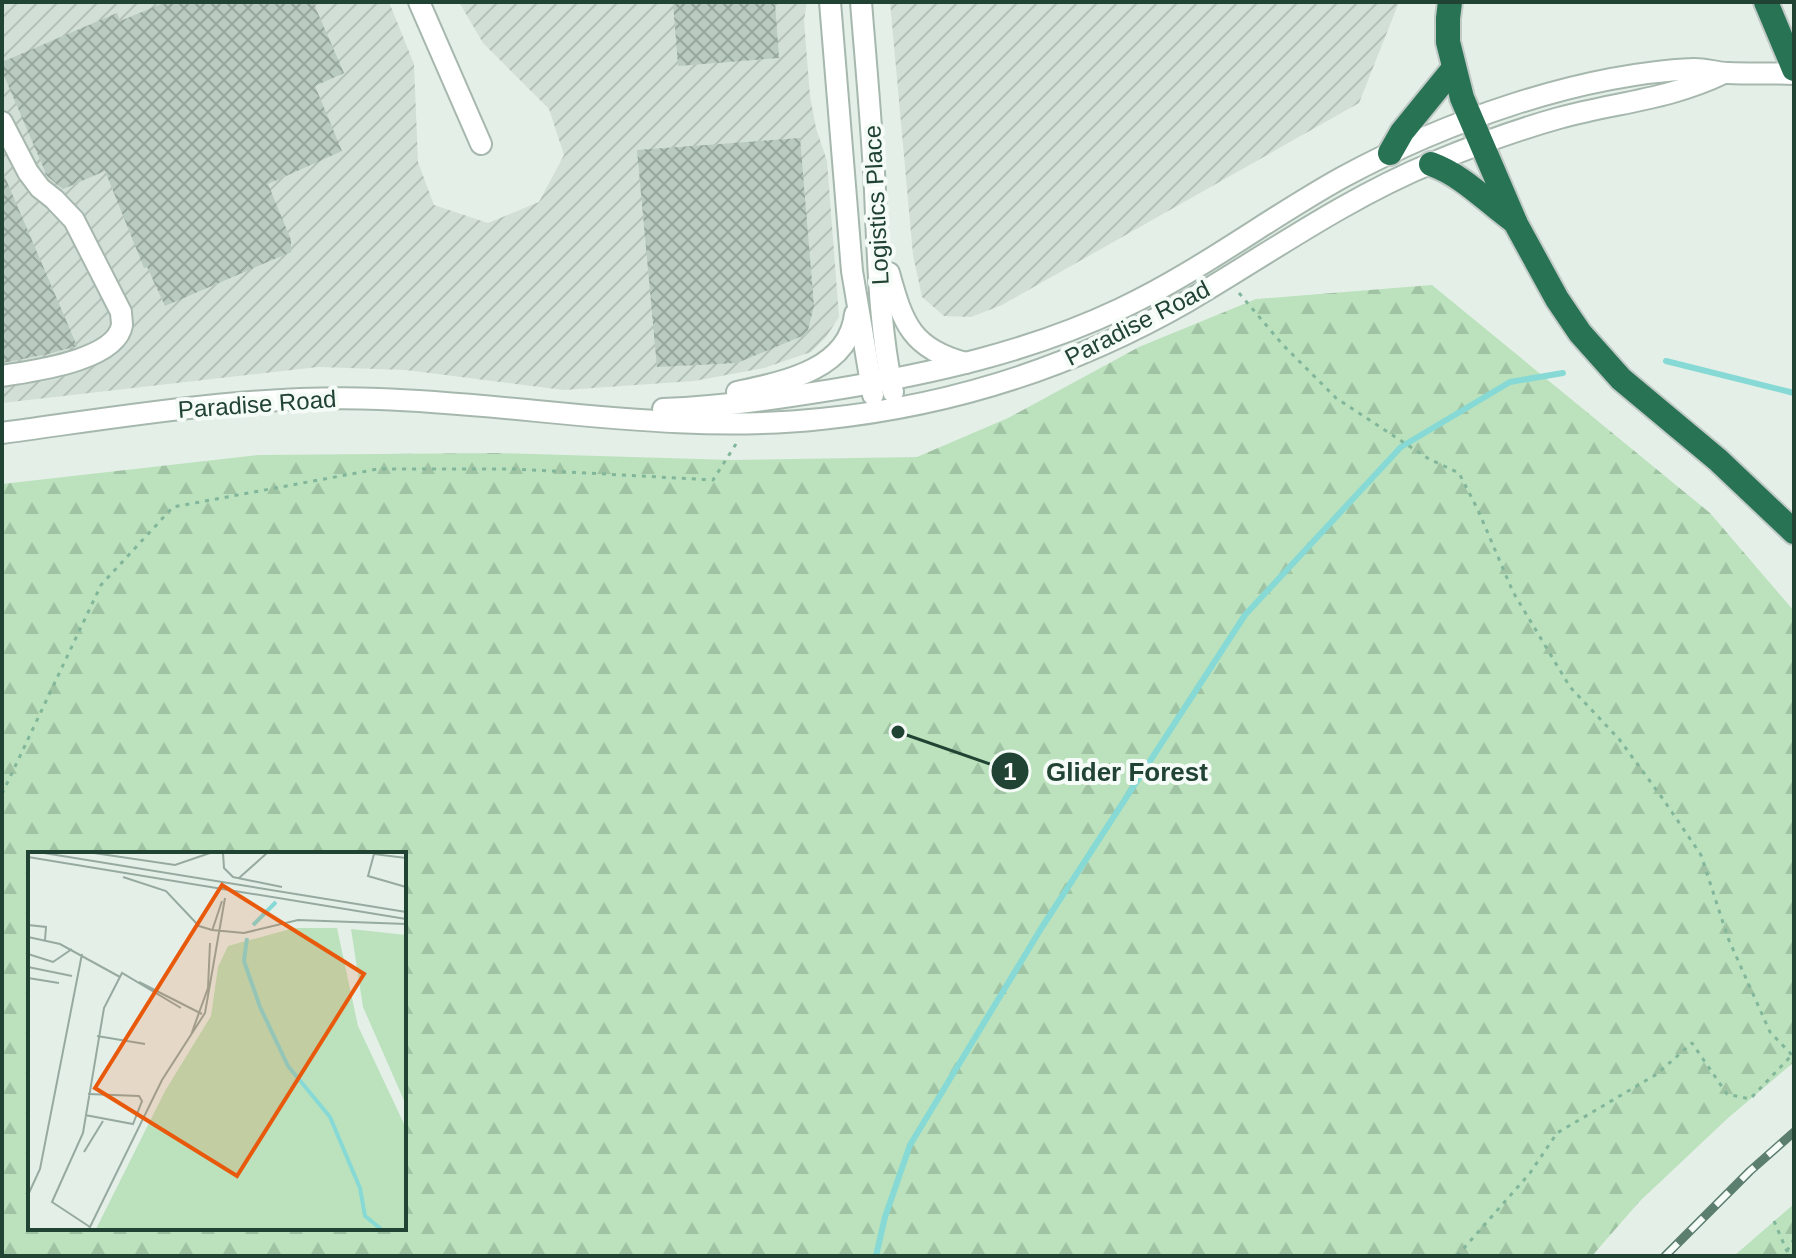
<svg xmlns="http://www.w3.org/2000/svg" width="1796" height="1258" font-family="Arial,sans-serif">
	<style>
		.industrial { fill: url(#industrial-furrows) }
		.forest { fill: url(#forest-firs); fill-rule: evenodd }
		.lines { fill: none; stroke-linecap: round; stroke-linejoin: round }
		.stream { stroke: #86d9d5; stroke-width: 6 }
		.building { fill: url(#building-cross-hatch) }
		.minor-casing { stroke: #a6b8ae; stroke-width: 24 }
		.highway-casing { stroke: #c1cac6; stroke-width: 28 }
		.path { stroke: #81b69b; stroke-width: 3; stroke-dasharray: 4 6; stroke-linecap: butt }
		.minor { stroke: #fff; stroke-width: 20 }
		.highway { stroke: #297355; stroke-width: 24 }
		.rail-casing { stroke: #5c7e6e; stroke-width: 9 }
		.rail { stroke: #f5fbf7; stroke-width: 6; stroke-dasharray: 18; stroke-linecap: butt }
		.labels { text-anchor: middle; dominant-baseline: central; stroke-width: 8; stroke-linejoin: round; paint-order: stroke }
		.street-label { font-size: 24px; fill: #214333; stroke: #f5fbf7 }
		.inset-river { fill: none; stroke: #86d9d5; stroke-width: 4 }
		.inset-road { fill: none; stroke: #96aaa0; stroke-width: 2 }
		.view { fill: #e8590c; fill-opacity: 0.15; stroke: #e8590c; stroke-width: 4 }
		.inset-edge { fill: none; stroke: #214333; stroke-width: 4 }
		.leader { fill: none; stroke: #214333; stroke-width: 3 }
		.callout-dot { fill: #214333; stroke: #f5fbf7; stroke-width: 3 }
		.mark-label { font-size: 24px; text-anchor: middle; font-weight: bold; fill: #fff }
		.callout-label { font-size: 26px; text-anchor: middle; font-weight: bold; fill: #214333; stroke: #f5fbf7; stroke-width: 8; stroke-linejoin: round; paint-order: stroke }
	</style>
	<defs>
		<pattern id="industrial-furrows" width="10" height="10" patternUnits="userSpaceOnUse" patternTransform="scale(2)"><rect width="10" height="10" fill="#d2dfd6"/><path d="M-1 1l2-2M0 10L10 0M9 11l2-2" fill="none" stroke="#b4c1b8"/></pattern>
		<pattern id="forest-firs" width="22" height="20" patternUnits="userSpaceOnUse" patternTransform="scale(2)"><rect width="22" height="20" fill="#bbe2bd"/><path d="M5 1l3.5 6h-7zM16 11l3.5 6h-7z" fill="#a0c3a3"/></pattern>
		<pattern id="building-cross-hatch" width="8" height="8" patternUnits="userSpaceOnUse" patternTransform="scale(2)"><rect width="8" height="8" fill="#b9cac0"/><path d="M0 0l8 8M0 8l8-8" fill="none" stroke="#96a69d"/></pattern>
	</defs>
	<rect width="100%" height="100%" fill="#e4efe8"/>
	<g class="industrial">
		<polygon points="2,2 389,2 414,64 418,162 434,205 488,223 539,202 564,155 549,109 483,43 459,2 807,2 804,20 810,96 816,128 827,161 839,317 826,337 811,352 764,368 694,381 564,390 406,370 318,367 2,403"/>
		<polygon points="890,2 1399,2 1359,103 1002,305 971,317 944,316 922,297 913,255"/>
	</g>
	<g class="forest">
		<path d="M1432 285 1710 513 1794 611V1062L1728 1118 1639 1202 1592 1256H2V484L258 455 497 453 732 460 917 457 1008 418 1139 347 1256 299ZM30 854H404V1228H30Z"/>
		<polygon points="1794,1204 1794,1256 1732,1256 1735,1255"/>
	</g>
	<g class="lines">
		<g class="stream">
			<polyline points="1666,361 1794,393"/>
			<polyline points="876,1256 885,1217 910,1145 1042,927 1245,615 1401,447 1510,382 1563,373"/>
		</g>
	</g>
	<g class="building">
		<polygon points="166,2 313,2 344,73 315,86 342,151 268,184 291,240 291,252 165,306 147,267 144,268 105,171 63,189 47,176 2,71 2,62 117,13 120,21"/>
		<polygon points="673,2 775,2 779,58 678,66"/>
		<polygon points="800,138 814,306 807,334 737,363 657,367 637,150"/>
		<polygon points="2,170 77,346 48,354 2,363"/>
	</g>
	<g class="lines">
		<g class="minor-casing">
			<g id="minor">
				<polyline points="419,2 481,144"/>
				<polyline points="830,2 852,271 873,395"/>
				<path d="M861 2C866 65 872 128 875 191 878 258 879 327 893 392"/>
				<path d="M2 122 28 172 40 188 54 199 74 220 121 312C121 316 122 321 122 325 116 361 31 371 2 376"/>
				<path d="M889 273C903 324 912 349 966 363"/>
				<path d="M737 392C783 382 849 370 855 314"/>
				<path d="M663 409C720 407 775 399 831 390 930 374 1029 352 1120 309 1199 272 1267 219 1343 177 1445 122 1576 75 1692 69 1704 68 1716 73 1728 73 1750 74 1772 73 1794 74"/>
				<path d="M2 433C127 416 253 394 379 399 526 404 674 435 821 419 950 406 1075 366 1188 301 1268 254 1345 199 1432 163 1473 146 1516 130 1559 118 1618 102 1668 100 1724 73"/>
			</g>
		</g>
		<g class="highway-casing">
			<g id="highway">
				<polyline points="1450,2 1448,18 1448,42 1462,98 1516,224 1557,299 1580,333 1621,379 1718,460 1794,532"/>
				<polyline points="1766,2 1794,69"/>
				<polyline points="1390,153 1402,132 1454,68"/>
				<path d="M1431 164C1464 176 1487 202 1515 222"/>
			</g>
		</g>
		<g class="path">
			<polyline points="1239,293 1283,345 1336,398 1429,459 1459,473 1478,510 1513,592 1570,687 1619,739 1663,799 1701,855 1728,938 1770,1032 1792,1055"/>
			<polyline points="2,794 101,585 173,507 378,469 514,469 713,480 736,444"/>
			<polyline points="1774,1221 1789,1256"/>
			<polyline points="1787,1251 1794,1239"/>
			<polyline points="1457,1256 1530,1173 1557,1133 1657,1074 1692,1043 1727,1094 1750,1099 1792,1055 1794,1057"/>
		</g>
		<use href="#minor" class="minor"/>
		<use href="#highway" class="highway"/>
		<g class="rail-casing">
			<polyline id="rail" points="1665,1256 1750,1171 1794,1132"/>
		</g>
		<use href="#rail" class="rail"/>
	</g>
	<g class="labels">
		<g class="street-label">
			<text transform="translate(876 205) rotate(-93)">Logistics Place</text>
			<text transform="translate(1137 323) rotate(-27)">Paradise Road</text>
			<text transform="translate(257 404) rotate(-4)">Paradise Road</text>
		</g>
	</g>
	<g transform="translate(28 852)">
		<rect width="378" height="378" fill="#e4efe8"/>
		<path d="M266 76H309L330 174 378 276V377H68L137 239 183 164 190 115 200 94ZM323 77 378 83V253L335 155Z" fill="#bbe2bd"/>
		<path class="inset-river" d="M225 73 248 50M219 86 216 109 232 155 260 214 302 265 332 336 337 364 353 377"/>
		<path class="inset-road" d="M16 1 378 60M66 1 147 13 182 1M195 1 196 16 205 25 254 35M0 5 378 67M378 6 346 2 340 24 378 35M95 25 138 39 171 74 184 78 216 81 270 68 378 72M211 26 239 1M0 73 18 75 17 88M184 79 194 49M0 85 32 92 92 125M0 102 25 110 44 97M0 115 44 124M0 126 31 131M111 130 174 162M163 183 180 136 182 91M69 184 117 192M57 263 105 272 114 249 111 244 60 242M56 300 75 269M0 343 12 317 54 102M62 375 24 350 55 281 76 156 94 121 153 156M61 377 134 228 177 161 197 46"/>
		<path class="view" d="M194 33 336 122 209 324 67 236Z"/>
		<rect width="378" height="378" class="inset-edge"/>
	</g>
	<path class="leader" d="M898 732L1010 771"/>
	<g class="callout-dot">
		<circle cx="898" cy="732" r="8"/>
		<circle cx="1010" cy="771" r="20"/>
	</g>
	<g class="mark-label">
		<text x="1010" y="780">1</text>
	</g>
	<g class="callout-label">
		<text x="1127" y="781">Glider Forest</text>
	</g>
	<rect width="1796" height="1258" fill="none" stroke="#214333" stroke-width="8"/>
</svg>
